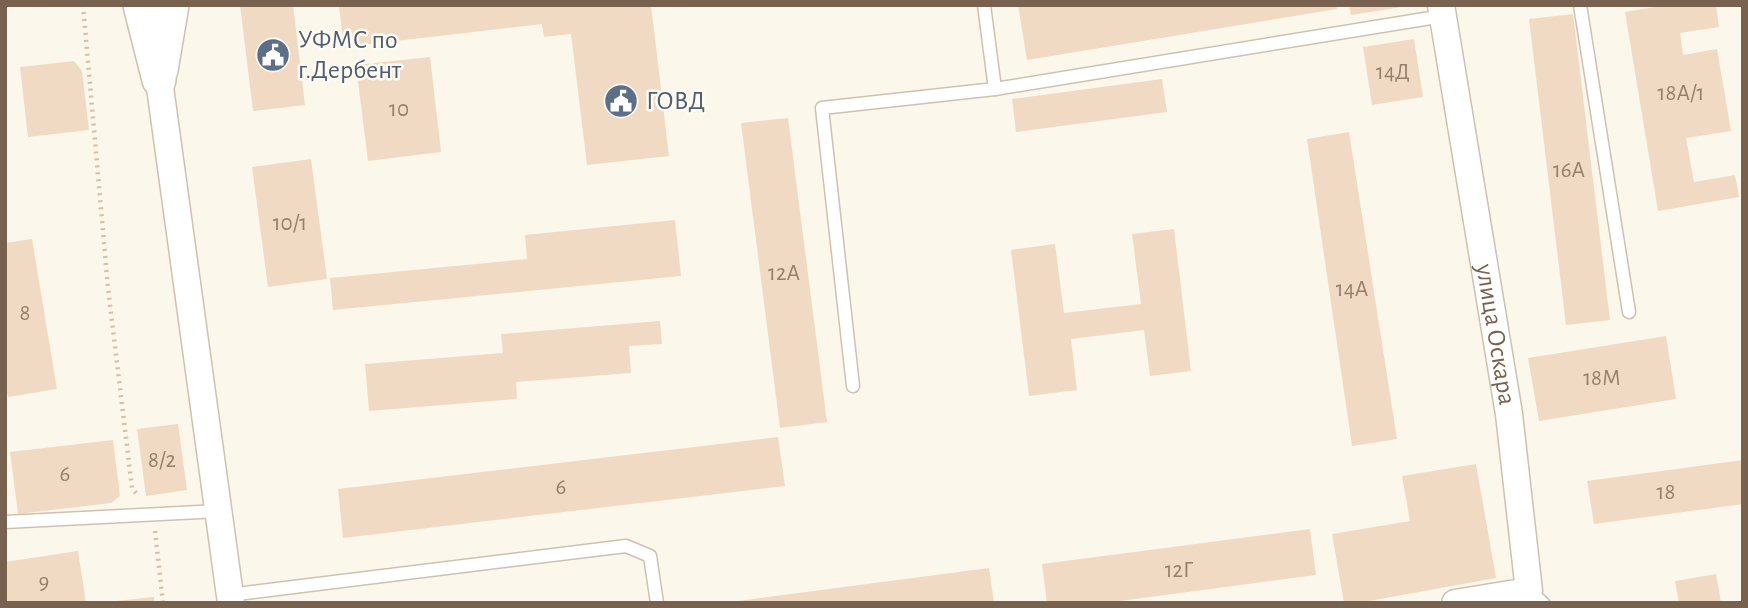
<svg xmlns="http://www.w3.org/2000/svg" width="1748" height="608" font-family="'Alegreya Sans',sans-serif">
	<style>
		.building { fill: #f1dac3 }
		.lines { fill: none; stroke-linecap: round; stroke-linejoin: round }
		.service-casing { stroke: #cfc1b0; stroke-width: 15 }
		.minor-casing { stroke: #cfc1b0; stroke-width: 29 }
		.tertiary-casing { stroke: #cfc1b0; stroke-width: 36 }
		.path { stroke: #d7bea6; stroke-width: 4.5; stroke-dasharray: 2 5; stroke-linecap: butt }
		.service { stroke: #fff; stroke-width: 12 }
		.minor { stroke: #fff; stroke-width: 26 }
		.tertiary { stroke: #fff; stroke-width: 33 }
		.labels { text-anchor: middle; dominant-baseline: central; stroke-width: 5; stroke-linejoin: round; paint-order: stroke }
		.number-label { font-size: 23px; fill: #967f6b }
		.service-label { font-size: 26px; fill: #4e5e75; stroke: #fffbf2; text-anchor: start }
		.street-label { font-size: 26px; fill: #78614e; stroke: #fffbf2 }
	</style>
	<rect width="100%" height="100%" fill="#fcf7eb"/>
	<g class="building">
		<polygon points="240,5 293,5 305,105 253,111"/>
		<polygon points="351,5 651,5 669,156 587,165 571,34 544,37 542,24 344,47 339,7"/>
		<polygon points="1018,5 1336,5 1337,9 1027,60"/>
		<polygon points="1349,5 1402,5 1402,7 1351,15"/>
		<polygon points="1666,5 1716,5 1719,27 1680,33 1683,55 1717,49 1731,131 1686,138 1694,182 1735,175 1739,197 1658,211 1625,12"/>
		<polygon points="1573,14 1610,320 1566,325 1529,19"/>
		<polygon points="1414,39 1423,97 1372,105 1363,47"/>
		<polygon points="430,57 441,152 368,161 356,65"/>
		<polygon points="74,61 82,71 89,130 28,137 20,67"/>
		<polygon points="1162,79 1167,112 1016,132 1012,99"/>
		<polygon points="788,118 827,422 780,428 741,123"/>
		<polygon points="1349,132 1397,439 1352,446 1307,139"/>
		<polygon points="311,159 327,279 268,287 252,167"/>
		<polygon points="675,220 681,276 333,310 330,278 527,259 525,235"/>
		<polygon points="1174,229 1191,371 1150,376 1144,330 1071,339 1077,390 1029,396 1011,250 1055,244 1064,313 1141,304 1132,234"/>
		<polygon points="32,239 57,389 8,397 5,383 5,243"/>
		<polygon points="660,321 662,344 629,346 631,373 516,382 517,399 369,411 365,364 503,353 501,334"/>
		<polygon points="1666,336 1676,399 1539,421 1528,358"/>
		<polygon points="178,424 187,490 146,496 137,429"/>
		<polygon points="778,437 785,486 343,538 338,489"/>
		<polygon points="113,440 120,496 111,503 18,514 10,452"/>
		<polygon points="1743,460 1743,504 1594,524 1587,481"/>
		<polygon points="1476,464 1496,578 1358,603 1344,603 1332,534 1410,521 1402,476"/>
		<polygon points="1310,529 1316,575 1105,603 1047,603 1042,564"/>
		<polygon points="78,551 86,603 5,603 5,562"/>
		<polygon points="989,568 994,603 738,603 738,601"/>
		<polygon points="1716,574 1721,603 1679,603 1675,581"/>
		<polygon points="154,597 154,603 116,603 116,601"/>
	</g>
	<g class="lines">
		<g class="service-casing">
			<g id="service">
				<polyline points="1580,5 1629,312"/>
				<polyline points="995,89 1443,16"/>
				<polyline points="853,386 822,108 995,89 984,5"/>
				<polyline points="5,522 219,511"/>
				<polyline points="1529,591 1543,603"/>
				<polyline points="229,595 626,546 650,556 657,603"/>
			</g>
		</g>
		<g class="minor-casing">
			<g id="minor">
				<path id="s1" d="M1441 5 1509 414 1529 591 1455 603"/>
				<polyline points="159,80 231,603"/>
			</g>
		</g>
		<g class="tertiary-casing">
			<g id="tertiary">
				<polyline points="140,5 159,80"/>
				<polyline points="161,70 172,5"/>
			</g>
		</g>
		<g class="path">
			<polyline points="83,5 108,288 132,488 138,496"/>
			<polyline points="155,531 163,603"/>
		</g>
		<use href="#service" class="service"/>
		<use href="#minor" class="minor"/>
		<use href="#tertiary" class="tertiary"/>
	</g>
	<defs>
		<g id="civic-disc" transform="scale(1.75)"><circle r="9.5" fill="#5c6f8a" stroke="#fffbf2"/><path d="M-.6-6.5H3V-4.5H.6V-3L4-1V1h2V6H-6V1h2V-1L-.6-3ZM-1.2 2.5V6h2.4V2.5Z" fill="#fff"/></g>
	</defs>
	<g fill-rule="evenodd">
		<use href="#civic-disc" x="273" y="55"/>
		<use href="#civic-disc" x="621" y="101"/>
	</g>
	<g class="labels">
		<g class="number-label">
			<text x="1393" y="72">14Д</text>
			<text x="1681" y="93">18А/1</text>
			<text x="399" y="109">10</text>
			<text x="1569" y="170">16А</text>
			<text x="290" y="223">10/1</text>
			<text x="784" y="273">12А</text>
			<text x="1352" y="289">14А</text>
			<text x="25" y="313">8</text>
			<text x="1602" y="378">18М</text>
			<text x="162" y="460">8/2</text>
			<text x="65" y="474">6</text>
			<text x="561" y="487">6</text>
			<text x="1666" y="492">18</text>
			<text x="1179" y="570">12Г</text>
			<text x="44" y="582">9</text>
		</g>
		<g class="service-label">
			<text x="298" y="40">УФМС по<tspan x="298" dy="30">г.Дербент</tspan></text>
			<text x="646" y="101">ГОВД</text>
		</g>
		<g class="street-label">
			<text stroke="none"><textPath href="#s1" startOffset="334">улица Оскара</textPath></text>
		</g>
	</g>
	<rect width="1748" height="608" fill="none" stroke="#78614e" stroke-width="14"/>
</svg>
